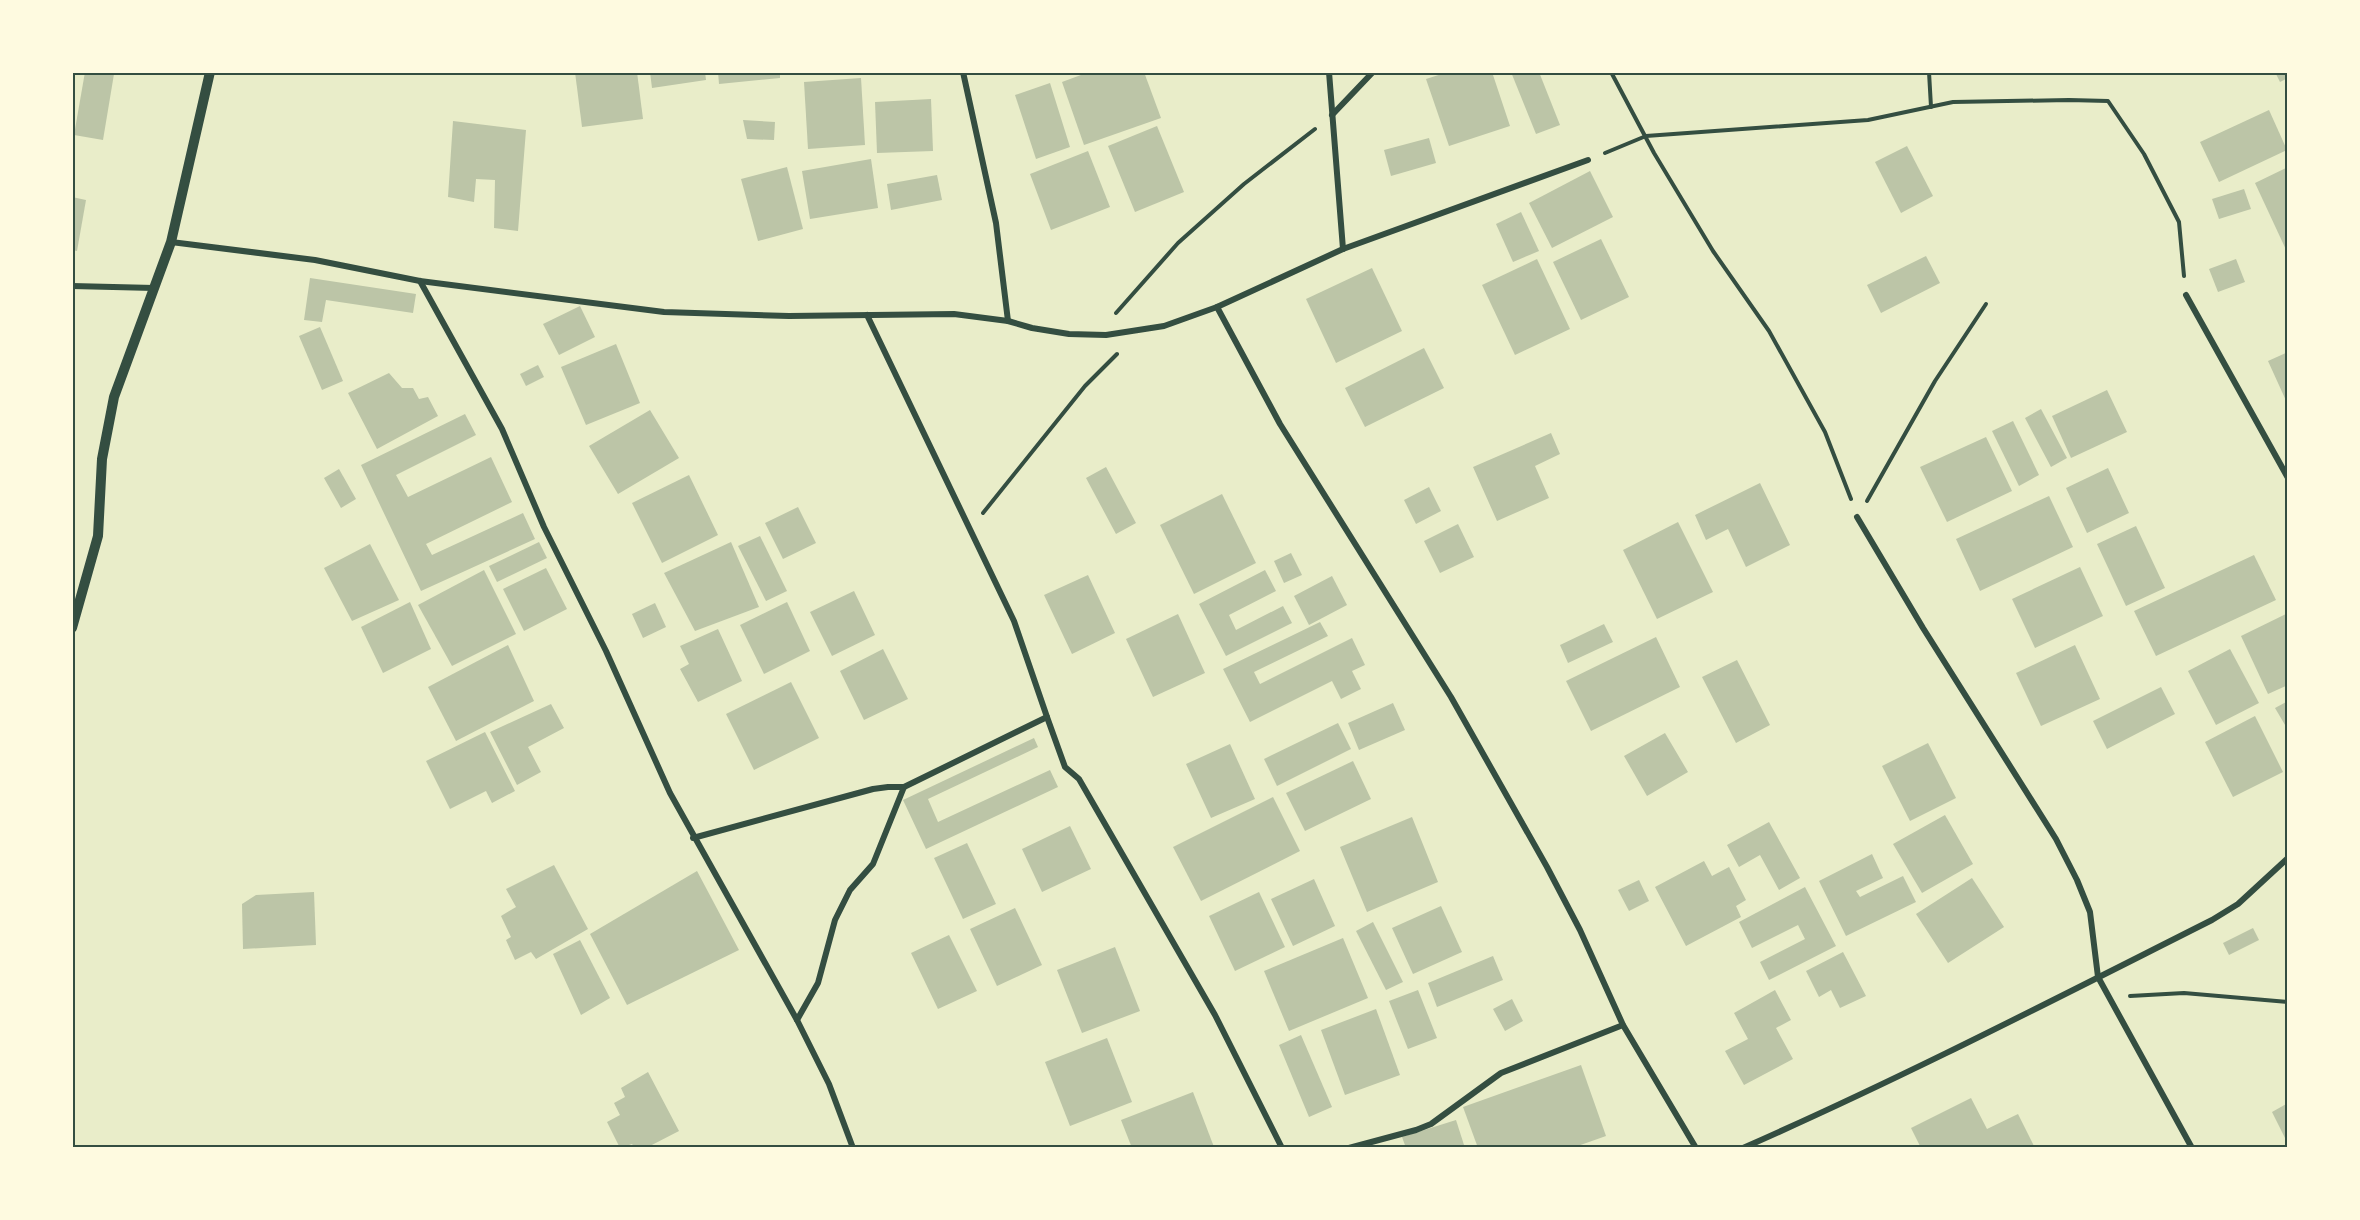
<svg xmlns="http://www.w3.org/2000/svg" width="2360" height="1220" font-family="'Source Serif 4',serif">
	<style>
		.building { fill: #bcc5a7 }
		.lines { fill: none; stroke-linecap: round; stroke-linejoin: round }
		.path { stroke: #344e41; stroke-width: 4 }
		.minor { stroke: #344e41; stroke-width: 6 }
		.tertiary { stroke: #344e41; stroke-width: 10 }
		.neatline { fill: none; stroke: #344e41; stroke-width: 2 }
	</style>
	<rect width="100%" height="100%" fill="#e9edc9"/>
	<g class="building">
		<polygon points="85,72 114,74 103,140 74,135"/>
		<polygon points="575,72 637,72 643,119 582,127"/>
		<polygon points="650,72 705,72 706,80 652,88"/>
		<polygon points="718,72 780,72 780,78 719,84"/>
		<polygon points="1089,72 1144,72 1161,118 1084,145 1062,82"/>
		<polygon points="1448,72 1492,72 1510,126 1449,146 1426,79"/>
		<polygon points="1511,72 1539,72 1560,125 1536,134"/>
		<polygon points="2275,72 2288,72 2288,78 2280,82"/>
		<polygon points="861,78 865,145 808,149 804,82"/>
		<polygon points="1050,83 1070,147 1036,159 1015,95"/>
		<polygon points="931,99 933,151 877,153 875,102"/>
		<polygon points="2269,110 2287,150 2219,182 2200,142"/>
		<polygon points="743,120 775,122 774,140 747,139"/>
		<polygon points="453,121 526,130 518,231 494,228 495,180 476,179 474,202 448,197"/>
		<polygon points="1157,126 1184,192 1135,212 1108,146"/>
		<polygon points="1429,138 1436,163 1391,176 1384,150"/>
		<polygon points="1907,146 1933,196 1901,213 1875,162"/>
		<polygon points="1088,151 1110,207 1051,230 1030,174"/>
		<polygon points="871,159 878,208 810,219 802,171"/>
		<polygon points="787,167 803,229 758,241 741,179"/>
		<polygon points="2288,167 2288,254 2255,183"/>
		<polygon points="1590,171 1613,217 1552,248 1529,203"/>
		<polygon points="937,175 942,200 891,210 887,184"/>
		<polygon points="2244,189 2251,209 2219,219 2212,199"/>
		<polygon points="72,197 86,200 77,251 72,250"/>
		<polygon points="1521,212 1539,251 1513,262 1496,224"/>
		<polygon points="1601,239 1629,297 1581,320 1553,262"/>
		<polygon points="1926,256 1940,283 1881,313 1867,285"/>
		<polygon points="1537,259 1570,329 1515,355 1482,285"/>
		<polygon points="2236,259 2245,282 2218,292 2209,269"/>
		<polygon points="1372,268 1402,331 1336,363 1306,299"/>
		<polygon points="310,278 416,294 413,313 326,300 322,322 304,320"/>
		<polygon points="580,306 595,337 559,355 543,324"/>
		<polygon points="320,327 343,381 322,390 299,336"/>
		<polygon points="616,344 640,403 586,425 561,367"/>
		<polygon points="1424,348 1444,388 1365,427 1345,388"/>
		<polygon points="2288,352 2288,405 2268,361"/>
		<polygon points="538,365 544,377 526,386 520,374"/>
		<polygon points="389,373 402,388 413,388 419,399 428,397 438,416 377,449 348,393"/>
		<polygon points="2107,390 2127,432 2071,458 2052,416"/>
		<polygon points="2041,409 2067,458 2051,467 2025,418"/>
		<polygon points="650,410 679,458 618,494 589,446"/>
		<polygon points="465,414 476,435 396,475 408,497 491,457 512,502 426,544 432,555 523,513 535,539 421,591 361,465"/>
		<polygon points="2013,421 2039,475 2019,486 1992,431"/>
		<polygon points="1551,433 1560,454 1535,466 1549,498 1497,521 1473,467"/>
		<polygon points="1986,437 2012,491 1947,522 1920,467"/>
		<polygon points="1106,467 1136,523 1116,534 1086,478"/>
		<polygon points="2108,468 2129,513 2087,533 2066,488"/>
		<polygon points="339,469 356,499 341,508 324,478"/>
		<polygon points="689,475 718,535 662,563 632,503"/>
		<polygon points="1760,483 1790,545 1746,567 1728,529 1706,540 1695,515"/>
		<polygon points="1429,487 1441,511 1416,524 1404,500"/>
		<polygon points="1222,494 1256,563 1194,594 1160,525"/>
		<polygon points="2049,496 2073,547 1980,591 1956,539"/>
		<polygon points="798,507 816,543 783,559 765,523"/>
		<polygon points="1678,522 1713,592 1657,619 1623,550"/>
		<polygon points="1458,524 1474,557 1440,573 1424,541"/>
		<polygon points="2136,526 2165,588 2126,606 2097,544"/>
		<polygon points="760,536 787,591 766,601 738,546"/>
		<polygon points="539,542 547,558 497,582 489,566"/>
		<polygon points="731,542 759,607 695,631 664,573"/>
		<polygon points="370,544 399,600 352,621 324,568"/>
		<polygon points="1291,553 1302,575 1284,583 1274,561"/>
		<polygon points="2254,555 2276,600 2156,656 2134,611"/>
		<polygon points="2080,567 2103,616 2035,648 2012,599"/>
		<polygon points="546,568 567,609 524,631 503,589"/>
		<polygon points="484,570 516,634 452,666 418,605"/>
		<polygon points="1265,570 1276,591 1229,615 1236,630 1283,606 1292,623 1226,656 1199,604"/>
		<polygon points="1088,575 1115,633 1072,654 1044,595"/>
		<polygon points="1332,576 1347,605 1309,625 1294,596"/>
		<polygon points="854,591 875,635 832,656 810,612"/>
		<polygon points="410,602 431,649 383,673 361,627"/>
		<polygon points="787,602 810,651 764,674 740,625"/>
		<polygon points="655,603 666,627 643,638 632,614"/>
		<polygon points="2288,613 2288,685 2268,694 2241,636"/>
		<polygon points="1178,614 1205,673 1153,697 1126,639"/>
		<polygon points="1320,622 1328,636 1254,672 1260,684 1352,638 1365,665 1352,671 1361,689 1341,699 1332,681 1250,722 1223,669"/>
		<polygon points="1604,624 1613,642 1568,663 1560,645"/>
		<polygon points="718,629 742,681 698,702 680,669 689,664 680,646"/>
		<polygon points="1656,637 1680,687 1591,731 1566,681"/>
		<polygon points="508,645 534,701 456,741 428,687"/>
		<polygon points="2075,645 2100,699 2041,726 2016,673"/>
		<polygon points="883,649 908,699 864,720 840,671"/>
		<polygon points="2230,649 2259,703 2216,725 2188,671"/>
		<polygon points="1737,660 1770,725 1736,743 1702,677"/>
		<polygon points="791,682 819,738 754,770 726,714"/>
		<polygon points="2161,687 2175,714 2107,749 2093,721"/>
		<polygon points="2288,701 2288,730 2275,708"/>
		<polygon points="1393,703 1405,730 1359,750 1348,723"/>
		<polygon points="551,704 564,728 528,747 541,772 517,785 490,732"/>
		<polygon points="2255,716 2283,772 2233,797 2205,742"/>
		<polygon points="1338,723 1351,749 1277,786 1264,759"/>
		<polygon points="485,732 515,791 492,803 486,791 450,809 426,761"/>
		<polygon points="1665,733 1688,772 1647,796 1624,756"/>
		<polygon points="1034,738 1038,747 928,799 938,822 1050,770 1058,787 926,849 903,800"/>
		<polygon points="1928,743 1956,798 1910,821 1882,766"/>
		<polygon points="1230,744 1255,799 1211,818 1186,764"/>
		<polygon points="1353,761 1371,799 1305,831 1286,793"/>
		<polygon points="1273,797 1300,851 1201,901 1173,847"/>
		<polygon points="1945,815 1973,864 1922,893 1893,844"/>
		<polygon points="1412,817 1438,882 1367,912 1340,847"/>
		<polygon points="1769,822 1800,878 1779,890 1760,855 1739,867 1727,845"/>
		<polygon points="1070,826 1091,869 1042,892 1022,849"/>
		<polygon points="967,843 996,904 963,919 934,858"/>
		<polygon points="1872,854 1883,878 1856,891 1860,897 1903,876 1916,902 1846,936 1819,881"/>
		<polygon points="1704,861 1712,876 1729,867 1746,900 1736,906 1741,917 1686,946 1655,887"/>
		<polygon points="554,865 588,929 536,959 531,952 515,960 506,940 511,937 501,916 516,907 506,889"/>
		<polygon points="697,871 739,950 627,1005 590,934"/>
		<polygon points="1972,878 2004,927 1948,963 1916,914"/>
		<polygon points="1314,879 1335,926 1293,946 1271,899"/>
		<polygon points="1639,880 1649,901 1629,911 1618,890"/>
		<polygon points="1805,887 1836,946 1769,980 1760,962 1805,939 1798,925 1752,948 1739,922"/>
		<polygon points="314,892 316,945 243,949 242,904 256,895"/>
		<polygon points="1259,892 1285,947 1235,971 1209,916"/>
		<polygon points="1441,906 1462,952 1413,974 1392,928"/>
		<polygon points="1015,908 1042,965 997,986 970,929"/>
		<polygon points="1373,922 1403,982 1386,990 1356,931"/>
		<polygon points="2253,928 2259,940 2229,955 2223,943"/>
		<polygon points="949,935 977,991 938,1009 911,953"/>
		<polygon points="1343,938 1368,998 1289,1031 1264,971"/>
		<polygon points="580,940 610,998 581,1015 553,954"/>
		<polygon points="1115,947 1140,1011 1082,1033 1057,970"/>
		<polygon points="1843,952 1866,996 1840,1008 1831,990 1819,997 1806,971"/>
		<polygon points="1493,956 1503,980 1437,1007 1428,983"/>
		<polygon points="1418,990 1437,1038 1408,1049 1389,1001"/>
		<polygon points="1775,990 1791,1020 1776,1028 1793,1059 1744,1085 1725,1051 1748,1039 1734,1013"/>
		<polygon points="1512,999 1523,1021 1505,1031 1493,1009"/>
		<polygon points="1376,1009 1400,1075 1345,1095 1321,1030"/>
		<polygon points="1301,1035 1332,1107 1309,1117 1279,1045"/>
		<polygon points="1107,1038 1132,1102 1070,1126 1045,1062"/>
		<polygon points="1581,1065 1606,1136 1572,1148 1478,1148 1463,1107"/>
		<polygon points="648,1072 679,1131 646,1148 635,1148 632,1144 620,1148 607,1122 620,1115 614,1103 625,1097 621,1088"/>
		<polygon points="1193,1092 1214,1147 1132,1148 1121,1120"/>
		<polygon points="1971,1098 1987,1129 2018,1114 2035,1148 1921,1148 1911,1128"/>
		<polygon points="2288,1103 2288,1144 2272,1112"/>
		<polygon points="1456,1120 1465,1148 1406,1148 1402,1137"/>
	</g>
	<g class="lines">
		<g class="path">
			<polyline points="1611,72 1654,153 1713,251 1769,331 1825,432 1851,499"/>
			<polyline points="1929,72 1931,107"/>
			<polyline points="1605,153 1646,136 1868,120 1953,102 2069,100 2108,101 2144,154 2179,222 2184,276"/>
			<polyline points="1116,313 1178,243 1244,184 1315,129"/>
			<polyline points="1867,501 1935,381 1986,304"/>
			<polyline points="983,513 1085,386 1117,354"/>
			<polyline points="2130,996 2184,993 2288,1002"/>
		</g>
		<g class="minor">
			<polyline points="963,72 996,223 1008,321"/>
			<polyline points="1329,72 1343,249"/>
			<polyline points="1332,115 1373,72"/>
			<polyline points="171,242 315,260 420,281 664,312 789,316 954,314 1008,321 1032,328 1069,334 1106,335 1164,326 1217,307 1343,249 1588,160"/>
			<polyline points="420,281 502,429 544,527 606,651 670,793 797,1020 829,1084 853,1148"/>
			<polyline points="72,286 154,288"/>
			<polyline points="2186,295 2288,478"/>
			<polyline points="1217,307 1280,424 1451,697 1547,867 1580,930 1623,1025 1696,1148"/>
			<polyline points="867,315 1014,621 1047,717"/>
			<polyline points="1857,517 1923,628 2056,839 2077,880 2090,912 2098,977 2192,1148"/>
			<polyline points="693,838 873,789 888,787 904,787 1047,717 1065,767 1079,779 1215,1015 1282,1148"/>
			<polyline points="797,1020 818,983 835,920 850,890 873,864 904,787"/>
			<polyline points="1349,1148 1416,1130 1431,1124 1501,1073 1623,1025"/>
			<path d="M1743 1148C1902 1078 2057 998 2212 920L2238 904 2288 858"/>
		</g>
		<polyline class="tertiary" points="72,628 98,536 102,459 114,397 171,242 210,72"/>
	</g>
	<rect width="2360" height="1220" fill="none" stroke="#fefae0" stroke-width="147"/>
	<rect x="74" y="74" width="2212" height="1072" class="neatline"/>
</svg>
